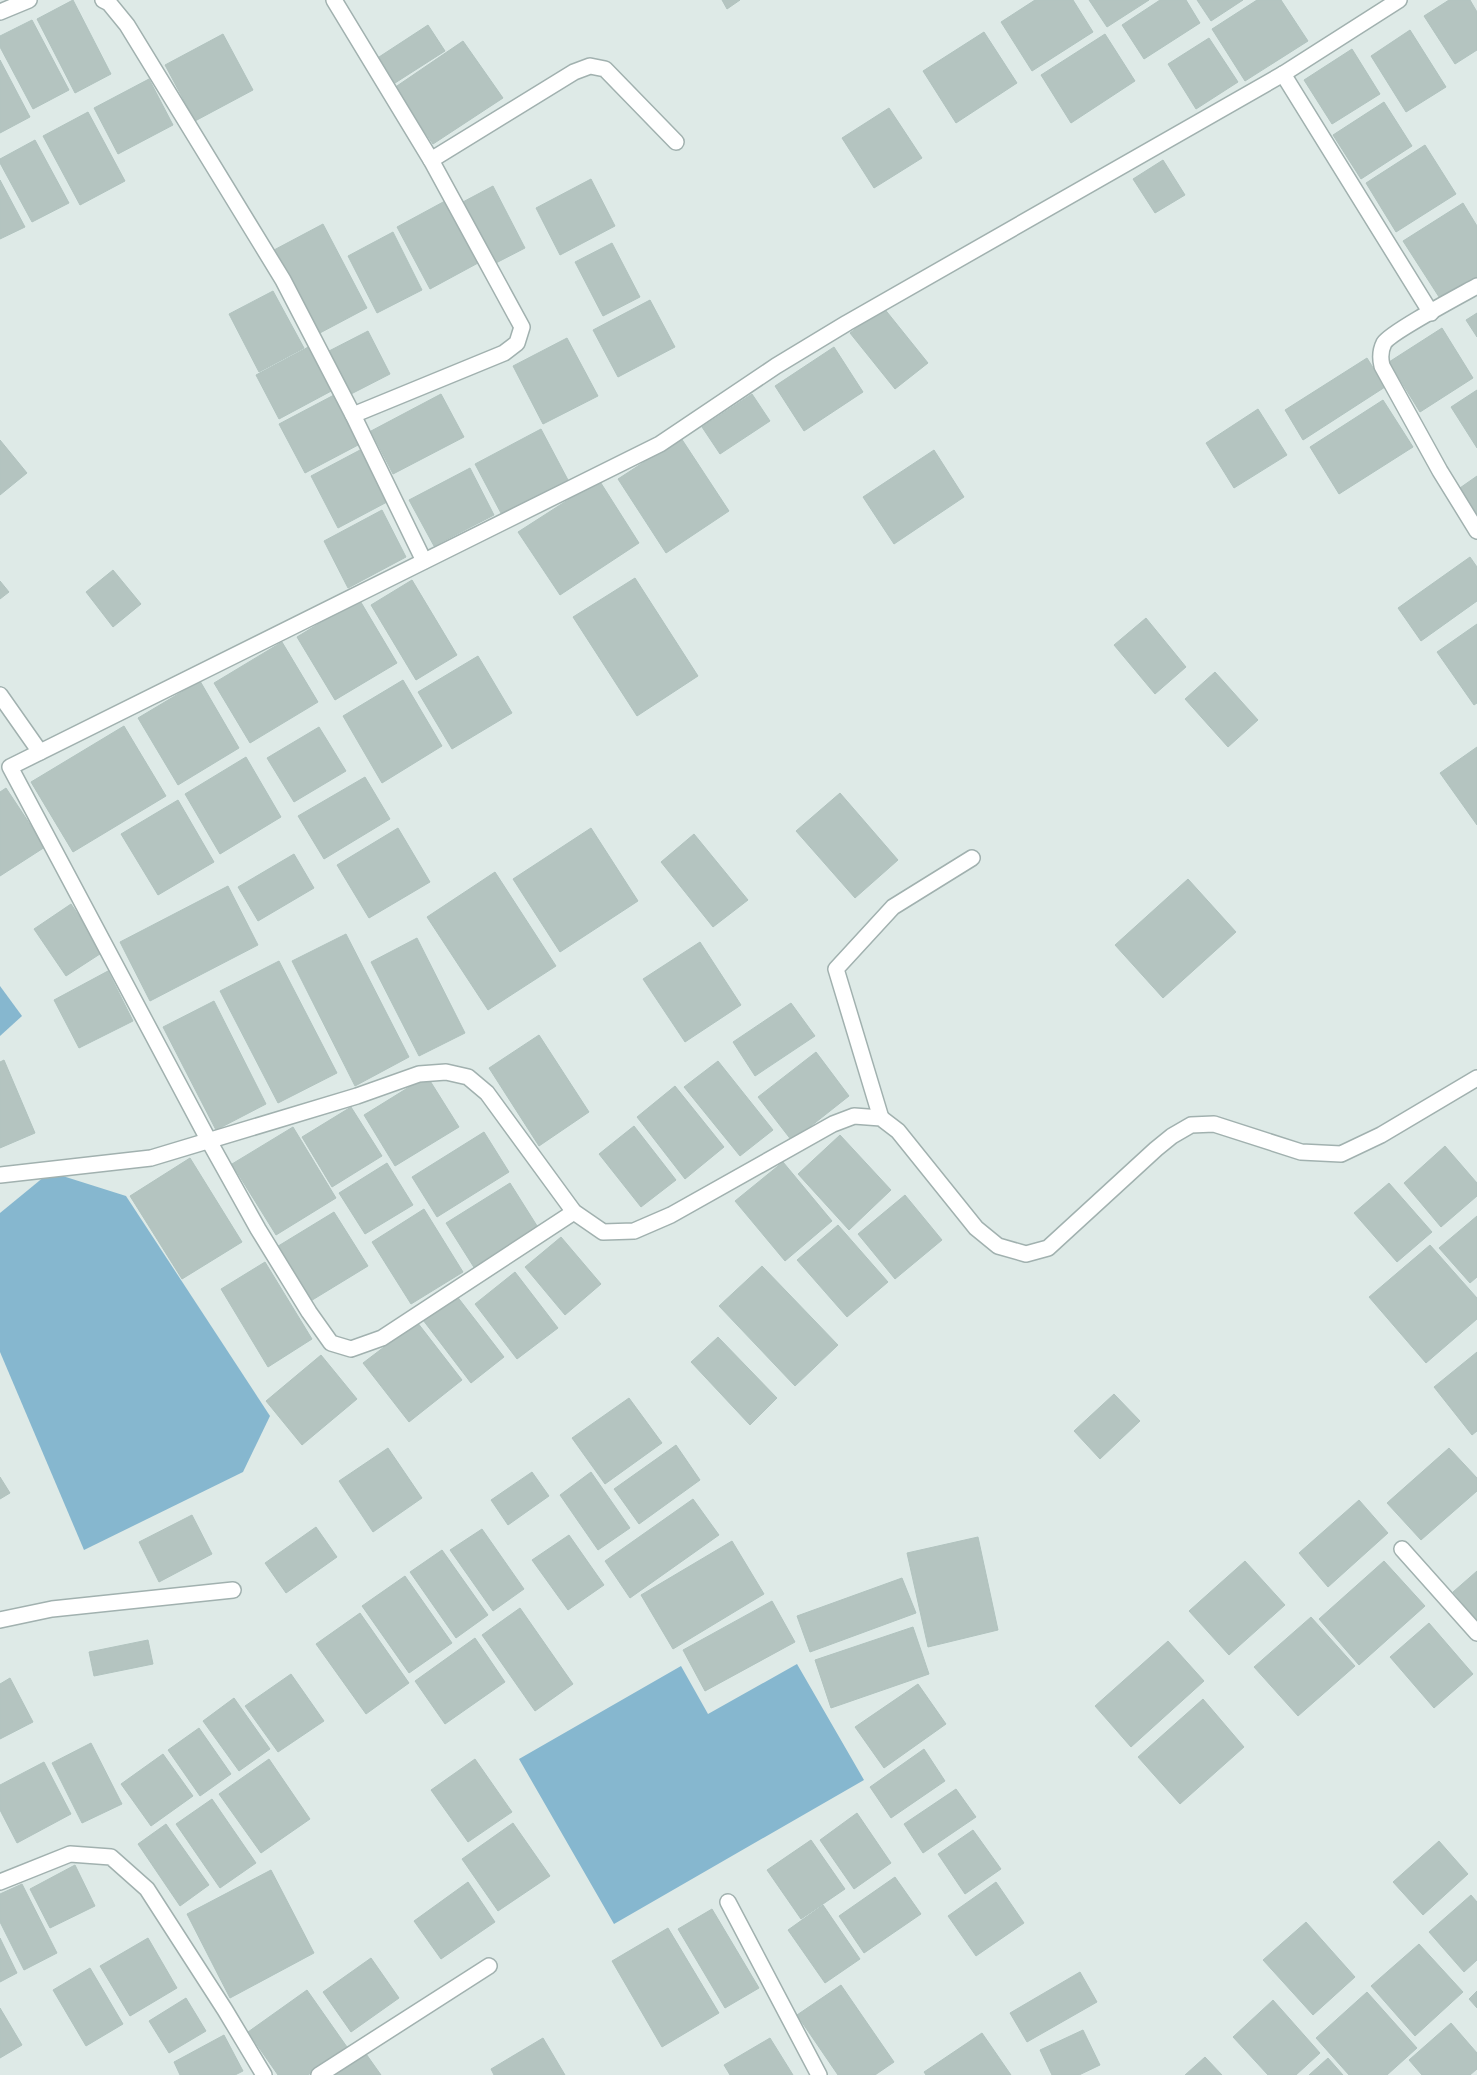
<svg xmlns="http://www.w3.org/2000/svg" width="1477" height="2075" font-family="Raleway,sans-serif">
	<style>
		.water { fill: #86b7cf }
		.building { fill: #b4c4c0; stroke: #b1c3bf }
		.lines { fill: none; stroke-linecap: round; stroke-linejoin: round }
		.street-casing { stroke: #a1b1af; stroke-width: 18 }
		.street { stroke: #fff; stroke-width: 15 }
	</style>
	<rect width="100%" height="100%" fill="#deeae7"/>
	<g class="water">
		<polygon points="0,986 22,1016 0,1036"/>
		<polygon points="50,1172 126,1196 270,1416 243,1472 84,1550 0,1352 0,1213"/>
		<polygon points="797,1664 864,1780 614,1924 519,1759 681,1666 708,1714"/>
	</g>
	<g class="building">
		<polygon points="73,0 111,74 75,93 37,19"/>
		<polygon points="722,0 740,0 727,9"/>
		<polygon points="1035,0 1073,0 1093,32 1032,71 1001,22"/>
		<polygon points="1089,0 1149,0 1107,27"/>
		<polygon points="1160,0 1186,0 1200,23 1144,59 1122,25"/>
		<polygon points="1197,0 1243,0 1211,21"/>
		<polygon points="1257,0 1281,0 1308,41 1245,81 1212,29"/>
		<polygon points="1449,0 1470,0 1477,12 1477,50 1455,64 1424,16"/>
		<polygon points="32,20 69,90 33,109 0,47 0,36"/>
		<polygon points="428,25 445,51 395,83 379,57"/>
		<polygon points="1410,30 1446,87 1406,112 1371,56"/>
		<polygon points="984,32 1017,83 956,123 923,71"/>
		<polygon points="223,34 253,90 195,121 165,65"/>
		<polygon points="1105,34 1135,81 1071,123 1041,75"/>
		<polygon points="1209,38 1238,82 1196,109 1168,64"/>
		<polygon points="463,41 503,98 433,144 394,88"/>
		<polygon points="1352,49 1380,94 1332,124 1304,80"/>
		<polygon points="0,60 30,117 0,133"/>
		<polygon points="149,79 173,125 118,154 94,108"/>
		<polygon points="1384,102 1412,146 1361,179 1333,135"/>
		<polygon points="889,108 922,158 874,188 842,138"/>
		<polygon points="88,112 125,181 80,205 43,136"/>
		<polygon points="35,140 69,203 32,222 0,163 0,159"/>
		<polygon points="1425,145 1456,194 1396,232 1366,183"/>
		<polygon points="1163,160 1185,195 1155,213 1133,179"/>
		<polygon points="591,179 615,226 560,255 536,208"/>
		<polygon points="0,180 25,227 0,239"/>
		<polygon points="493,186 525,248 494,264 461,203"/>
		<polygon points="445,201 478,263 430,289 397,227"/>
		<polygon points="1463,203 1477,226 1477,277 1441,300 1403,241"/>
		<polygon points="323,224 367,308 318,334 274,250"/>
		<polygon points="393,232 422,290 377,313 348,256"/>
		<polygon points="612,243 640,297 603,316 575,262"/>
		<polygon points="273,291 304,348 259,372 229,314"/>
		<polygon points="650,300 675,347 618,377 593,330"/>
		<polygon points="883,307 928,363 895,389 850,333"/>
		<polygon points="1477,313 1477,337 1466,320"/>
		<polygon points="1442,328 1473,378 1420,412 1389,362"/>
		<polygon points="368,331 390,374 351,394 329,351"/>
		<polygon points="567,338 598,396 543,424 513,366"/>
		<polygon points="312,345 335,389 279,419 256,375"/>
		<polygon points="834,347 863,392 804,431 775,386"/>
		<polygon points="1367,358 1385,387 1303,440 1285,410"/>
		<polygon points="1477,390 1477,448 1451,407"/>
		<polygon points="441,394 464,437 393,474 371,431"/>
		<polygon points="752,394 770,421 720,454 702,427"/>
		<polygon points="334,395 360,444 305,473 279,424"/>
		<polygon points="1383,400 1413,447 1339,494 1310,447"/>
		<polygon points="1258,409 1287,455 1234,488 1206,443"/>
		<polygon points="541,429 568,480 502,515 475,464"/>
		<polygon points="681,438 729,511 666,553 618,479"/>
		<polygon points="0,440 27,473 0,495"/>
		<polygon points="360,450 387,502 338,528 311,476"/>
		<polygon points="934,450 964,497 894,544 863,497"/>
		<polygon points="470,468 494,515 434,546 409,500"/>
		<polygon points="1477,476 1477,518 1457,490"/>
		<polygon points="599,480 639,543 560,595 518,532"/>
		<polygon points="382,510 406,557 348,588 324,541"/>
		<polygon points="1470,557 1477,567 1477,601 1421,641 1398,608"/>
		<polygon points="113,570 141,604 113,627 86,592"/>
		<polygon points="635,578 698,676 637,716 573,617"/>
		<polygon points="412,580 457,655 416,680 371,605"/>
		<polygon points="0,581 9,592 0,599"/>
		<polygon points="359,599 397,663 335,700 297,637"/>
		<polygon points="1146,618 1186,667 1155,694 1114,645"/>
		<polygon points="1477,624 1477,703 1474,705 1437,652"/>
		<polygon points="282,642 318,702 250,743 214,683"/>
		<polygon points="478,656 512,713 452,749 418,692"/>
		<polygon points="1215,672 1258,720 1228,747 1185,699"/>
		<polygon points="403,680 442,746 382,783 343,716"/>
		<polygon points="200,681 239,748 178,785 138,718"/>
		<polygon points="124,726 166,796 73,852 31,782"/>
		<polygon points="319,727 346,771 294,802 267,758"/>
		<polygon points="1477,747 1477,825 1440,773"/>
		<polygon points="246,757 281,817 220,854 185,794"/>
		<polygon points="365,777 390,819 324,859 298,816"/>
		<polygon points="6,788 45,847 0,876 0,792"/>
		<polygon points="840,793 898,860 855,898 796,831"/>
		<polygon points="178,800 214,862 158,895 121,834"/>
		<polygon points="398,828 430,882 369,918 337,865"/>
		<polygon points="591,828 638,901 560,952 513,879"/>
		<polygon points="694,834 748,900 713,927 661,862"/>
		<polygon points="294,854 314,888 258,921 238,887"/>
		<polygon points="495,872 556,966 488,1010 427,917"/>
		<polygon points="1188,879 1236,932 1163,998 1115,945"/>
		<polygon points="228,886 258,945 150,1001 120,942"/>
		<polygon points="71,904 103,952 66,976 34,929"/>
		<polygon points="346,934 409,1057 355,1086 292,961"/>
		<polygon points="417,938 465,1033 419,1056 371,962"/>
		<polygon points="700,942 741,1005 685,1042 643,979"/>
		<polygon points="279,961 337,1073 278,1103 220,991"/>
		<polygon points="108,971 133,1021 79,1048 54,1000"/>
		<polygon points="214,1001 266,1104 216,1130 163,1027"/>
		<polygon points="791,1003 815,1036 755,1076 733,1042"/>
		<polygon points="539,1035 589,1112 539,1146 489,1068"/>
		<polygon points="816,1052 849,1096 792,1141 758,1097"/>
		<polygon points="4,1060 35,1133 0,1148 0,1062"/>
		<polygon points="718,1061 773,1130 740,1156 684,1087"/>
		<polygon points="427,1076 459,1127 395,1166 364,1115"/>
		<polygon points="675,1086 724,1147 685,1179 637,1117"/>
		<polygon points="351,1107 382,1156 332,1187 302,1137"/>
		<polygon points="634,1126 676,1180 641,1207 599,1154"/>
		<polygon points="293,1127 336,1198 276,1235 232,1164"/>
		<polygon points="484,1132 509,1172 437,1217 412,1177"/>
		<polygon points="840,1135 891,1190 849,1230 798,1174"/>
		<polygon points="1445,1146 1477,1183 1477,1196 1441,1227 1404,1183"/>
		<polygon points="190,1158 242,1242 182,1279 130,1196"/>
		<polygon points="783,1162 832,1221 785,1261 735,1201"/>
		<polygon points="387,1163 413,1205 365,1234 339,1193"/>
		<polygon points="510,1183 539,1229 475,1269 446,1223"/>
		<polygon points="1389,1183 1432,1232 1397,1262 1354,1213"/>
		<polygon points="905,1195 942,1240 895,1279 858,1234"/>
		<polygon points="424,1209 463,1272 411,1304 372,1242"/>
		<polygon points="334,1212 368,1266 309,1302 275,1248"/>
		<polygon points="1477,1216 1477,1277 1470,1283 1439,1248"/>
		<polygon points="838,1225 888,1282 847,1317 797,1260"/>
		<polygon points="561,1237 601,1284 565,1315 525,1267"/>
		<polygon points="1430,1245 1477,1298 1477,1319 1426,1363 1369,1297"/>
		<polygon points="265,1262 312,1339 268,1367 221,1289"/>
		<polygon points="762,1266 838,1345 795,1386 719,1306"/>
		<polygon points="515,1272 558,1328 517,1359 475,1304"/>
		<polygon points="456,1295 504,1357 471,1383 423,1320"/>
		<polygon points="417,1322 462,1380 409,1422 363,1363"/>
		<polygon points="718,1337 777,1398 750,1425 691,1362"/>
		<polygon points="1477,1352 1477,1431 1472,1435 1434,1387"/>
		<polygon points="321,1355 357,1399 302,1445 266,1401"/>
		<polygon points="1114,1394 1140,1421 1100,1459 1074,1431"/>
		<polygon points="629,1398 662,1443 605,1484 572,1438"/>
		<polygon points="676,1445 700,1480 639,1524 614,1489"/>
		<polygon points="388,1448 422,1498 373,1532 339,1481"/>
		<polygon points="1449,1448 1477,1478 1477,1491 1421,1540 1387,1503"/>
		<polygon points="532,1472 549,1496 508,1525 491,1500"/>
		<polygon points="591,1472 630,1528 598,1550 560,1495"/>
		<polygon points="0,1477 10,1493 0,1499"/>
		<polygon points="693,1499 719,1535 630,1598 605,1561"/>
		<polygon points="1359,1500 1388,1533 1328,1587 1299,1553"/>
		<polygon points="192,1515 212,1554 159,1582 139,1542"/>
		<polygon points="316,1527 337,1557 286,1593 265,1563"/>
		<polygon points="482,1529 524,1589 493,1611 450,1550"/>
		<polygon points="569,1535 604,1585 568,1610 532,1560"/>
		<polygon points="978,1537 998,1630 928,1647 907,1553"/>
		<polygon points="732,1541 764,1594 673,1649 641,1595"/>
		<polygon points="442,1550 488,1615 456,1638 410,1572"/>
		<polygon points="1245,1561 1285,1605 1229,1655 1189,1611"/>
		<polygon points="1384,1561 1425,1606 1359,1665 1319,1619"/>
		<polygon points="1477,1571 1477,1620 1453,1592"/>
		<polygon points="405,1576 452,1643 409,1673 362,1606"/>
		<polygon points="902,1578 916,1613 810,1652 797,1616"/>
		<polygon points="772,1601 795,1642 705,1691 683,1650"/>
		<polygon points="520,1608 573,1684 535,1711 482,1635"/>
		<polygon points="360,1613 409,1683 366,1714 316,1644"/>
		<polygon points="1311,1617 1355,1666 1298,1716 1254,1667"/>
		<polygon points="1429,1623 1473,1674 1434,1708 1390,1657"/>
		<polygon points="913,1627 929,1674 831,1708 815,1660"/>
		<polygon points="475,1638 505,1682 445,1724 415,1681"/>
		<polygon points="148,1640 153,1664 94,1676 89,1652"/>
		<polygon points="1168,1641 1204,1681 1131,1747 1095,1706"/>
		<polygon points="291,1674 324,1721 278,1752 245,1706"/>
		<polygon points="10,1678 33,1722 0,1739 0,1684"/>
		<polygon points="918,1684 946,1724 884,1768 855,1727"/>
		<polygon points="234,1698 270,1749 239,1771 203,1721"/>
		<polygon points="1203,1699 1244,1747 1180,1804 1138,1757"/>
		<polygon points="199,1728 231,1774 200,1796 168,1750"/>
		<polygon points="91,1743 122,1804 82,1823 52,1763"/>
		<polygon points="924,1749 945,1781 891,1818 870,1787"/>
		<polygon points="163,1754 193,1796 151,1826 121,1784"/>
		<polygon points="269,1759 310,1819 261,1853 219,1794"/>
		<polygon points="475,1759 512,1812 468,1842 431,1790"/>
		<polygon points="44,1762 71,1814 17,1843 0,1810 0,1785"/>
		<polygon points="956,1789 976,1817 923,1853 904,1824"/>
		<polygon points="212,1799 256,1863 220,1888 176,1824"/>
		<polygon points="857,1813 891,1863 854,1889 820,1840"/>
		<polygon points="513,1823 550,1876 498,1911 462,1859"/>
		<polygon points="166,1824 209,1885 180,1906 138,1844"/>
		<polygon points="973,1830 1001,1869 965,1894 938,1854"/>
		<polygon points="811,1840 845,1889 801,1919 767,1870"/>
		<polygon points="1439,1841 1468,1874 1423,1915 1393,1882"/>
		<polygon points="75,1865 95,1906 50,1928 30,1889"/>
		<polygon points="271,1870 314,1953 230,1998 187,1914"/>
		<polygon points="895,1877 921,1914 864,1953 839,1916"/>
		<polygon points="468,1882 495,1922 441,1959 414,1921"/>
		<polygon points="996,1882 1024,1923 976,1956 948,1916"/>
		<polygon points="22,1884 57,1953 24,1970 0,1922 0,1894"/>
		<polygon points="1471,1895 1477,1902 1477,1960 1464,1972 1429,1932"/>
		<polygon points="823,1905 860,1959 825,1983 788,1930"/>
		<polygon points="712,1909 759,1988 725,2008 678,1929"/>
		<polygon points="1306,1922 1355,1977 1313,2015 1263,1960"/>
		<polygon points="668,1928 719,2013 662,2047 612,1961"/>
		<polygon points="0,1938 17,1973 0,1982"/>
		<polygon points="148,1938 177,1988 130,2016 100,1966"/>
		<polygon points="1419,1944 1463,1992 1415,2036 1371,1986"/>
		<polygon points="371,1958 399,1998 351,2032 323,1992"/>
		<polygon points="90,1968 123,2024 86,2046 53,1990"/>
		<polygon points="1080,1972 1097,2002 1027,2042 1010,2013"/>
		<polygon points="841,1985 894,2062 875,2075 838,2075 797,2015"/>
		<polygon points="307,1990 347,2047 308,2075 278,2075 248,2032"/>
		<polygon points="1477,1991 1477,2008 1469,1999"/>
		<polygon points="1367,1992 1417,2048 1387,2075 1349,2075 1316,2038"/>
		<polygon points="186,1998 206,2031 169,2053 149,2021"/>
		<polygon points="1273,2000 1320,2053 1296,2075 1268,2075 1233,2037"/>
		<polygon points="0,2008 22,2045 0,2058"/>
		<polygon points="1451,2023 1477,2053 1477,2069 1470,2075 1422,2075 1409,2060"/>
		<polygon points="1083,2030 1100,2065 1079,2075 1052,2075 1040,2050"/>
		<polygon points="982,2033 1011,2075 926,2075 924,2072"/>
		<polygon points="224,2035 243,2071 235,2075 180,2075 174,2062"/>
		<polygon points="543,2038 565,2075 494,2075 491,2069"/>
		<polygon points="770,2038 793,2075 730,2075 724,2065"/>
		<polygon points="364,2051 381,2075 329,2075"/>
		<polygon points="1205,2057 1222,2075 1185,2075"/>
		<polygon points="1328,2058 1343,2075 1309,2075"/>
	</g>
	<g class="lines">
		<g class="street-casing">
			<g id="street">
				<polyline points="103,0 109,3 127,25 283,280 353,415 424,561"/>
				<polyline points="334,0 431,160 522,327 517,343 504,353 353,415"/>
				<polyline points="0,12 29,0"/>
				<polyline points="1283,74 1431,313"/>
				<polyline points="431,160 574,72 590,66 605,69 676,142"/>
				<path d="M1477 286C1461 295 1391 332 1384 343 1380 351 1380 358 1382 366L1440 471 1477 531"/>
				<polyline points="0,695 40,752"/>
				<polyline points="881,1118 836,969 893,907 972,858"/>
				<polyline points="0,1175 151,1158 357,1096 419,1074 446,1072 468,1077 487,1093 574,1212 603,1232 634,1231 671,1215 833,1124 854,1116 881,1118 898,1131 976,1228 998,1246 1026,1254 1048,1248 1156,1149 1172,1136 1191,1125 1214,1124 1301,1152 1341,1154 1381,1135 1477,1078"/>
				<polyline points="574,1212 382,1338 351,1349 331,1343 309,1312 258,1229 209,1141 10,767 660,444 776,366 847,323 1283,74 1399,0"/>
				<polyline points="1402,1549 1477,1633"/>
				<polyline points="0,1620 52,1609 233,1590"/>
				<polyline points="0,1882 70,1854 111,1857 147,1889 225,2010 264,2075"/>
				<polyline points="728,1902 819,2075"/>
				<polyline points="319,2075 489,1966"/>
			</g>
		</g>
		<use href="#street" class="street"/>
	</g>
</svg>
